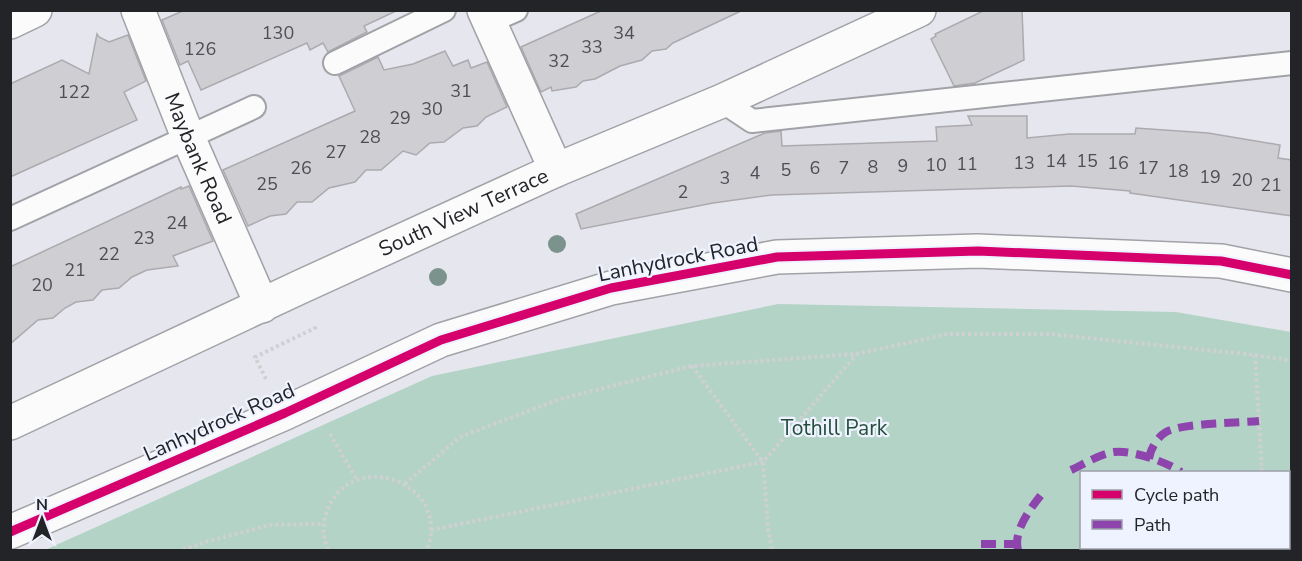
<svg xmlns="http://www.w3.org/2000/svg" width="1302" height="561" font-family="'Nunito Sans',sans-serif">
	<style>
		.green { fill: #b3d3c6; fill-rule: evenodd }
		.building { fill: #cfced3; stroke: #acaaaf; stroke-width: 1.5 }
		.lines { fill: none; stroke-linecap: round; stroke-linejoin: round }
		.lane-casing { stroke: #a1a2a7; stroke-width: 26 }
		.street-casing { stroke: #a1a2a7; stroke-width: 36 }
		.path { stroke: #cfd0d2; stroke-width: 4; stroke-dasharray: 3 3; stroke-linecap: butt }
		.lane { stroke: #fbfbfc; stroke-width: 22 }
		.street { stroke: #fbfbfc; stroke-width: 33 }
		.quiet { stroke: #8e44ad; stroke-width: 8; stroke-dasharray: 15 8; stroke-linecap: butt }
		.cycleway-casing { stroke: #eff3ff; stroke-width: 13 }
		.cycleway { stroke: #d6006c; stroke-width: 9 }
		.tree { fill: #7b938c }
		.labels { text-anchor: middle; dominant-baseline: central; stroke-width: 4.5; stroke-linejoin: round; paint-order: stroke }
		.number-label { font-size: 18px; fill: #4e4f54 }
		.street-label { font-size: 21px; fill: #222428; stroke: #eff3ff }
		.park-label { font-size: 21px; fill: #244f3b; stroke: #eff3ff }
	</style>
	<rect width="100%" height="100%" fill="#e6e7ee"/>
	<path class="green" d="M778 304 1176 312 1291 332V550H45L432 376ZM1082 472H1288V548H1082Z"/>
	<g class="building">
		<polygon points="185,10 398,10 364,26 367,32 328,52 323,43 310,50 307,43 201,90 188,61 180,65 162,20"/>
		<polygon points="603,10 743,10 673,43 666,49 652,51 642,60 620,66 595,79 583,81 576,87 552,91 551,87 541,92 521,47"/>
		<polygon points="985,10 1022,10 1024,60 975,83 954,86 931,39 936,36 935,34"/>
		<polygon points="97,34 99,37 109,42 128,35 146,81 124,92 137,120 10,177 10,84 62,60 89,74"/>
		<polygon points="445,51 453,66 468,60 471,68 487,62 507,107 486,117 477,126 463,128 444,142 430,143 416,155 403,151 381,170 366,170 355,182 329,188 312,202 297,202 286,214 270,216 248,226 223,170 355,111 339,76 378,57 384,70 413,64"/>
		<polygon points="968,116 1027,116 1027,138 1069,134 1135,134 1136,128 1208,133 1280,145 1278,158 1292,160 1292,216 1158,197 1130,193 1130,191 1071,186 772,195 713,203 581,229 576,214 765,133 781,131 782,146 937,141 936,127 972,125"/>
		<polygon points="189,186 213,241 173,256 178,266 147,270 132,277 119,288 102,290 93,300 76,302 65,308 53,318 38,320 10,344 10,267 181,187 181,189"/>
	</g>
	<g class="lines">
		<g class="lane-casing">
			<g id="lane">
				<polyline points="489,22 516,10"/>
				<polyline points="335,63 444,10"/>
				<polyline points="722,101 752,121 1292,63"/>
				<polyline points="10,219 254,107"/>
			</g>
		</g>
		<g class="street-casing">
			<g id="street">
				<path id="s1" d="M138 10 188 137 262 306"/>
				<polyline points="484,10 556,170"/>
				<polyline points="10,22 35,10"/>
				<path id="s2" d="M10 423 298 288 556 170 722 101 919 10"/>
				<polyline points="10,532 285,413 441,340 611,288 777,257 978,251 1221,261 1292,275"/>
			</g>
		</g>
		<g class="path">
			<polyline points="1255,355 1292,361"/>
			<polyline points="692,366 763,462 768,528 772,550"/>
			<polyline points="266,379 255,357 315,328 314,325"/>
			<polyline points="330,434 357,480"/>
			<polyline points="405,484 460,437 557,400 691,366 856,354 948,334 1049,334 1255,355 1262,472"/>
			<polyline points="431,530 763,462 856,355"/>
			<polyline points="1265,548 1265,550"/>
			<polyline points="183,550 205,542 270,525 323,524"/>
			<path d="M328 550C323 538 322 527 326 514 348 445 453 481 427 550"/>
		</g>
		<use href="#lane" class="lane"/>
		<use href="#street" class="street"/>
		<g class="quiet">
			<path d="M1149 459C1150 450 1157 437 1166 432 1182 423 1238 423 1259 421"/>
			<path d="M1071 470C1084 464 1100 454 1114 452 1132 450 1167 462 1181 472"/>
			<polyline points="981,544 1017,544"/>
			<polyline points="1226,548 1226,550"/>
			<path d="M1018 550C1013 531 1030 509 1041 495"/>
		</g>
		<g class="cycleway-casing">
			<polyline id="cycleway" points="10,532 285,413 441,340 611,288 777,257 978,251 1221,261 1292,275"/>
		</g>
		<use href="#cycleway" class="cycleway"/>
	</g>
	<g class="tree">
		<circle cx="557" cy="244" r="9"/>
		<circle cx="438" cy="277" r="9"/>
	</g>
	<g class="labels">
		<g class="number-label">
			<text x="278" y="33">130</text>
			<text x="624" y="33">34</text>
			<text x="592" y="47">33</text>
			<text x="200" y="49">126</text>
			<text x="559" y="61">32</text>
			<text x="461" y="91">31</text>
			<text x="74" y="92">122</text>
			<text x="432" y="109">30</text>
			<text x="400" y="118">29</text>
			<text x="370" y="137">28</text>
			<text x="336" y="152">27</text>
			<text x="1056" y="161">14</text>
			<text x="1087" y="161">15</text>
			<text x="1024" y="163">13</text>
			<text x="1118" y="163">16</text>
			<text x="967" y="164">11</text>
			<text x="936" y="165">10</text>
			<text x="903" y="166">9</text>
			<text x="873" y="167">8</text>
			<text x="301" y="168">26</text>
			<text x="815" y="168">6</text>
			<text x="844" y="168">7</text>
			<text x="1148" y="168">17</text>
			<text x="786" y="170">5</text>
			<text x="1178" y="171">18</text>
			<text x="755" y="173">4</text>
			<text x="1210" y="177">19</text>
			<text x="725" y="178">3</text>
			<text x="1242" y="180">20</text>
			<text x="267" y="184">25</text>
			<text x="1271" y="185">21</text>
			<text x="683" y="192">2</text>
			<text x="177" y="223">24</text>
			<text x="144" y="238">23</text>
			<text x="109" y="254">22</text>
			<text x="75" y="270">21</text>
			<text x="42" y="285">20</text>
		</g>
		<g class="street-label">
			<text stroke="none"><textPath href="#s1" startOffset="160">Maybank Road</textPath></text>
			<text stroke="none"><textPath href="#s2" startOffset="500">South View Terrace</textPath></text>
			<text transform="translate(678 259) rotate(-11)">Lanhydrock Road</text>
			<text transform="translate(219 422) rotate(-24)">Lanhydrock Road</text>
		</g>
		<g class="park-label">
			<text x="834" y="428">Tothill Park</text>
		</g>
	</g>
	<rect width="1302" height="561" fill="none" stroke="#222428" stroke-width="24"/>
	<rect x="1080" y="471" width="210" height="78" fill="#eff3ff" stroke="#9da0a9" stroke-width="1.5"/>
	<rect x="1092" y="490" width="30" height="9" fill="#d6006c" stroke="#9da0a9" stroke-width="1.5"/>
	<text x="1134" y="501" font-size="18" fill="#222428">Cycle path</text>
	<rect x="1092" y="520" width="30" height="9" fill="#8e44ad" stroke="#9da0a9" stroke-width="1.5"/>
	<text x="1134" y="531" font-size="18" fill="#222428">Path</text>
	<g transform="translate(42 519)" stroke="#eff3ff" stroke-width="4.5" paint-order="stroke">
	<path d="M0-4.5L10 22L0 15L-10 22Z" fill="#222428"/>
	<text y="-9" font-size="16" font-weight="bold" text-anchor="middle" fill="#222428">N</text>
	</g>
</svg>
